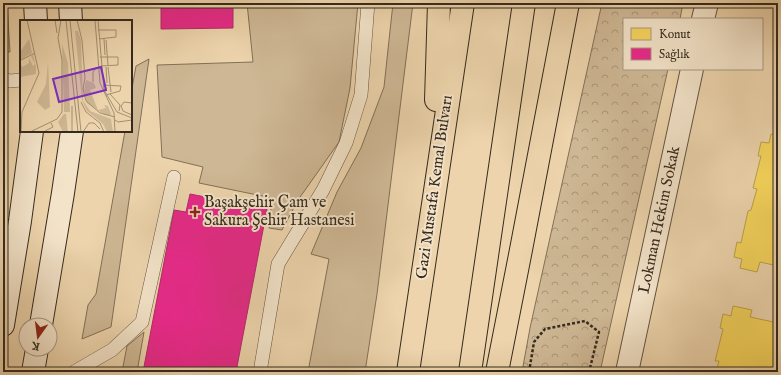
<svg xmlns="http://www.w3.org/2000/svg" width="781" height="375" font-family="'IM FELL English',serif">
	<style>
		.grass { fill: #ceb794; stroke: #827058 }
		.forest { fill: url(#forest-crowns); stroke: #827058 }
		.homes { fill: #f6d55c; stroke: #bca249 }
		.health { fill: #e7298a; stroke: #b22969 }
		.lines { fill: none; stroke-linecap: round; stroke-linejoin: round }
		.lane-casing { stroke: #635441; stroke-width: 14 }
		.street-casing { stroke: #635441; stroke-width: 24 }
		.secondary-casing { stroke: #352a1d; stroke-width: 24 }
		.highway-casing { stroke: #352a1d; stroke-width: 24 }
		.path { stroke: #352a1d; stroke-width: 2.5; stroke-dasharray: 3 2; stroke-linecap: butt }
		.lane { stroke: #f3e3c9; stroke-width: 13 }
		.street { stroke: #f3e3c9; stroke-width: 22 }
		.secondary { stroke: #f3e3c9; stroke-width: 22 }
		.highway { stroke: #edd4ac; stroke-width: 22 }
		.poi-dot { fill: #8f2418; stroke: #f3e3c9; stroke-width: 1.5 }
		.labels { text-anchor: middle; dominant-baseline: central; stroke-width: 4; stroke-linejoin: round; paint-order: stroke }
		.street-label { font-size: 16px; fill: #352a1d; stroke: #f3e3c9 }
		.poi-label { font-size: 16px; fill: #352a1d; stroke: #f3e3c9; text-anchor: start }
		.inset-road { fill: none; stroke: #a39073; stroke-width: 1 }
		.view { fill: #7b2cbf; fill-opacity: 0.15; stroke: #7b2cbf; stroke-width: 2 }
		.inset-edge { fill: none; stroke: #352a1d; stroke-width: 2 }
	</style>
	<defs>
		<pattern id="forest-crowns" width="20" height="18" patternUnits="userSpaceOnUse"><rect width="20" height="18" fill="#ceb794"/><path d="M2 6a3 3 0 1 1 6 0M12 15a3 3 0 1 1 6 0" fill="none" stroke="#a89578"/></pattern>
	</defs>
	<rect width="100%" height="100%" fill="#edd4ac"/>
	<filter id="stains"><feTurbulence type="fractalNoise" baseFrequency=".005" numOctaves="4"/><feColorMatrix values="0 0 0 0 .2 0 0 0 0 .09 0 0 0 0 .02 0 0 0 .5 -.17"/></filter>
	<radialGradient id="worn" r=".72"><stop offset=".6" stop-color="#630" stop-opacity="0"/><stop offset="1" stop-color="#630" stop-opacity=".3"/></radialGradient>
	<g class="grass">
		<polygon points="3,3 7,3 10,52 3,51"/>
		<polygon points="247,3 358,3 350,88 339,142 298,200 282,230 269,228 272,198 199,183 203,167 162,157 157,65 253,62"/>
		<polygon points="393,3 413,3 377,294 365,372 308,372 329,259 311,254 337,192 361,148 384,87"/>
		<polygon points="149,59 111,327 82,339 88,305 96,294 125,131 131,131 131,94 136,66"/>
		<polygon points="144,332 137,372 122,372 127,346"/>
	</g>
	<polygon class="forest" points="602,3 683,3 680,19 624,19 624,69 668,69 600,372 522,372 530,328"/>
	<g class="homes">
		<polygon points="771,134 778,135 778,266 760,262 757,272 740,268 742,259 734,257 737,242 741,243 748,211 751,210 757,189 753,188 761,156 758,156 761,142 769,143"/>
		<polygon points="733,306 752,310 750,317 778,323 778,372 716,372 719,361 715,361 723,329 720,328 723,314 731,316"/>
	</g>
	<g class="health">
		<polygon points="161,3 233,3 233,28 161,29"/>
		<polygon points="190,194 267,209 236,372 143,372 174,210 186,212"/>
	</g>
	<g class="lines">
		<g class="lane-casing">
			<g id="lane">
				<polyline points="3,79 10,81 21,80"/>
				<polyline points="74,372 112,350 142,322 174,177"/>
				<polyline points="260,372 278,264 323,190 346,143 361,95 368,3"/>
			</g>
		</g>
		<g class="street-casing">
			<g id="street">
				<polyline points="703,19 707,3"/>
				<polyline points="627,372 692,69"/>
			</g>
		</g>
		<g class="secondary-casing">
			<g id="secondary">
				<polyline points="35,3 36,21"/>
				<polyline points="70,3 71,21"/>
				<polyline points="3,325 20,221 32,131"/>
				<polyline points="41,325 63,193 72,131"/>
				<polyline points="33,372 37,349"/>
			</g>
		</g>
		<g class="highway-casing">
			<g id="highway">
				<polyline points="436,100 439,3"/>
				<polyline points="408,372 463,3"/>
				<polyline points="470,372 524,3"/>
				<polyline points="497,372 520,255 568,3"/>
			</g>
		</g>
		<polyline class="path" points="529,372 534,342 545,329 585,321 599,332 589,372"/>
		<use href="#lane" class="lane"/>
		<use href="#street" class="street"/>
		<use href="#secondary" class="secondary"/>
		<use href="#highway" class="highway"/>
	</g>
	<path class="poi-dot" d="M193 206h4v4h4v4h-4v4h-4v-4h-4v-4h4z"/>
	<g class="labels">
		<g class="street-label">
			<text transform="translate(435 187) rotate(-82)">Gazi Mustafa Kemal Bulvarı</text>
			<text transform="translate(660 220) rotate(-78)">Lokman Hekim Sokak</text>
		</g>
		<g class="poi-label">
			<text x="204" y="203">Başakşehir Çam ve<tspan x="204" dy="18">Sakura Şehir Hastanesi</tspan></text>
		</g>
	</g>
	<g transform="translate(20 20)">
		<rect width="112" height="112" fill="#edd4ac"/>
		<path d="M55 11H58L61 20 63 81 70 91 91 99 93 112H87L83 104 67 91 62 80ZM9 19 12 33 0 40V32ZM13 35 16 47V54L0 57V44L3 47 9 43V38L13 46 15 44 11 36ZM66 60 74 63 76 68 70 70 78 90 86 88 84 85 88 86 92 96 90 93 91 96 85 95 67 83 64 70ZM44 94H46L48 112H43L38 102Z" fill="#ceb794"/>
		<path d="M42 24 48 43 50 92H44ZM28 42 30 87 25 90 17 82 26 64Z" fill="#ceb794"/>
		<path class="inset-road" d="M35 0 37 13M46 0 58 112M50 0 61 112M57 0 62 20 65 58 63 69 66 81 80 93 95 97M75 0 80 63 94 93 95 112M78 0 84 70 97 92 112 98M78 10H96V17L79 19M38 18 41 0M84 19 85 35M86 20 88 45M80 37H98V45L81 46M1 40 15 33M86 47 87 63M88 47 91 72M73 62V52L77 47M83 65 101 66 100 71 86 75M90 74 100 85 99 91M61 82 66 92 80 103 84 112M112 83 104 82 101 86 103 91 112 95M52 86V112M95 100 98 102 112 100M25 111 33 107 31 103M1 112 2 92 19 53 7 0M10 112 37 99 42 92V40L38 18M63 112 69 103H74L80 109"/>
		<path class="view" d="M81 47 86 70 39 82 33 59Z"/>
		<rect width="112" height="112" class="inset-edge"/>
	</g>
	<rect width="781" height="375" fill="none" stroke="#edd4ac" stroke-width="16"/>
	<rect x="4" y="4" width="773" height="367" fill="none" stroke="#352a1d" stroke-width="2"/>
	<rect x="8" y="8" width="765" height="359" fill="none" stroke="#352a1d"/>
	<rect x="623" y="18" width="140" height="52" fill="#f3e3c9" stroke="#a79984"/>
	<rect x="631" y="28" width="20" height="12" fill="#f6d55c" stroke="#a79984"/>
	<text x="659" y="38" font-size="12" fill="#352a1d">Konut</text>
	<rect x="631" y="48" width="20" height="12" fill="#e7298a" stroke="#a79984"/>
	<text x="659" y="58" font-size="12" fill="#352a1d">Sağlık</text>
	<g transform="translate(38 337) rotate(194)"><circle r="19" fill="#f3e3c9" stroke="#a79984"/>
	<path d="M0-3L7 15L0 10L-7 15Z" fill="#8f2418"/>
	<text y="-6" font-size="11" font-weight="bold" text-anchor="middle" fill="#352a1d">K</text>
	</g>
	<rect width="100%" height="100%" filter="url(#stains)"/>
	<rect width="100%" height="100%" fill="url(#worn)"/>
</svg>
